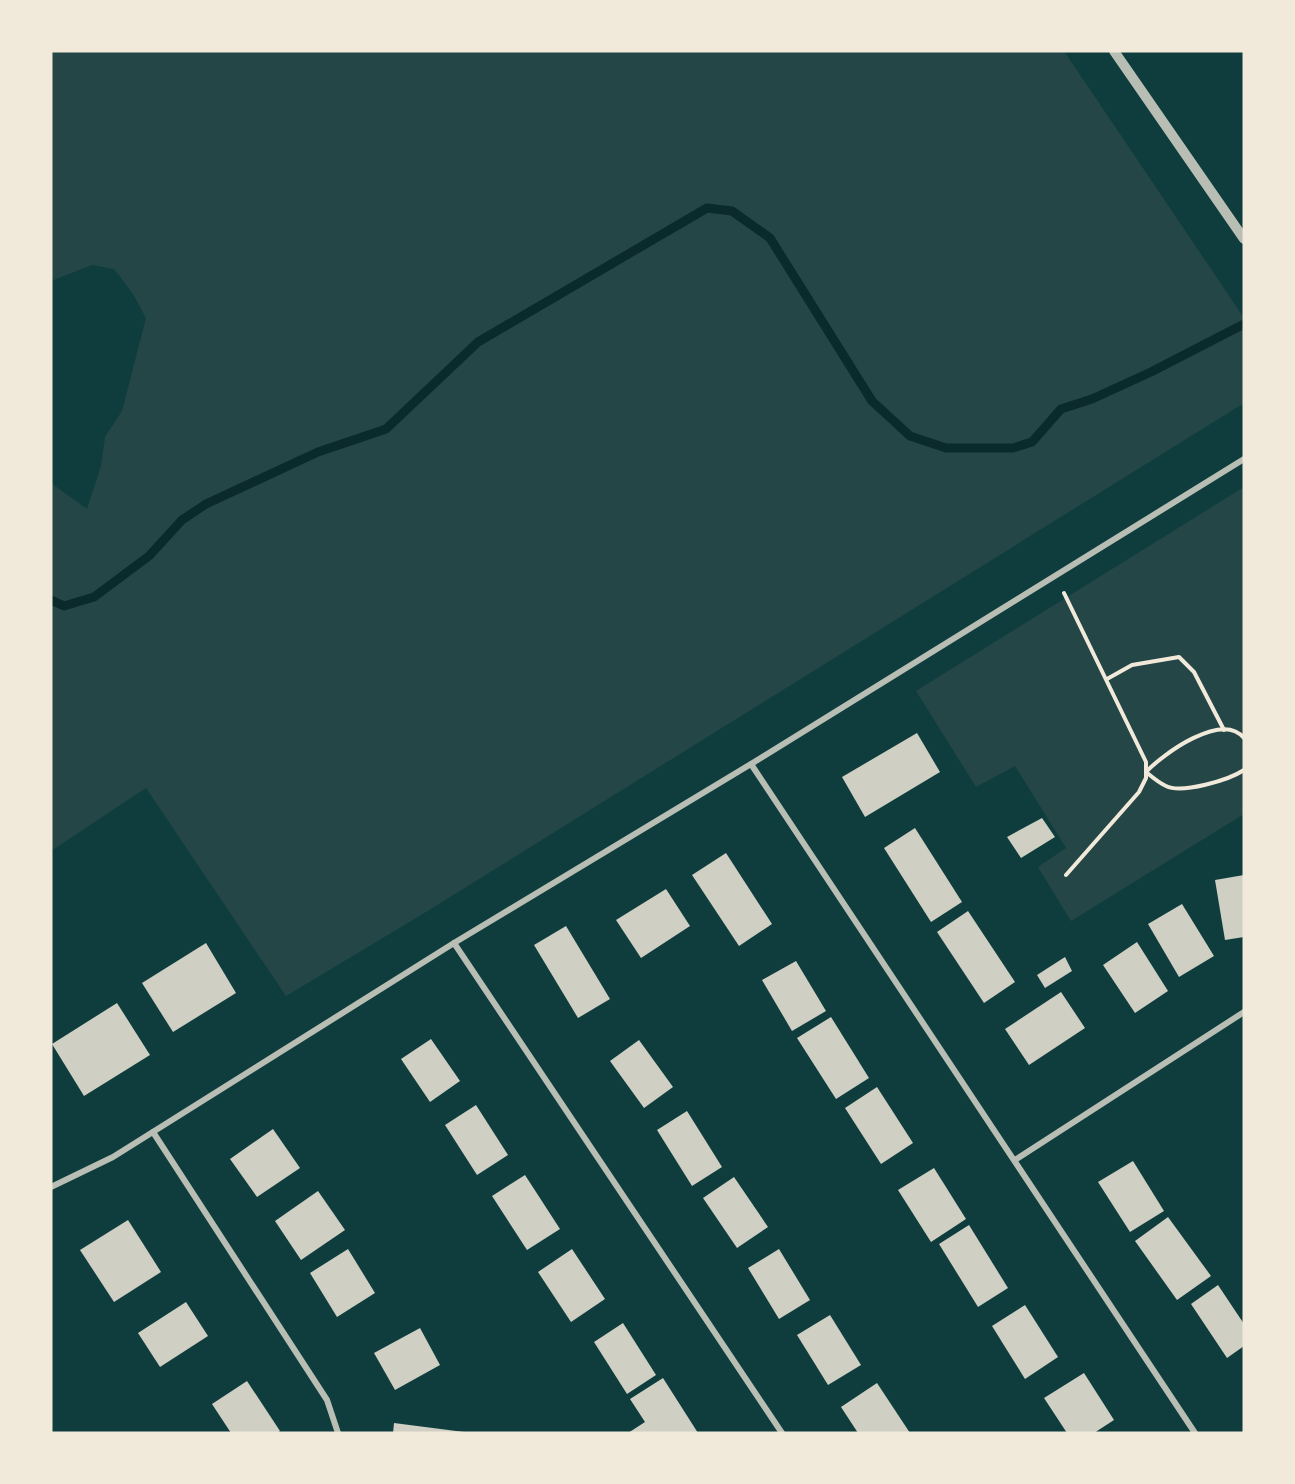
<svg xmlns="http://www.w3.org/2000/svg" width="1295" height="1484" font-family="Barlow,sans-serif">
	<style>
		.green { fill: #244646 }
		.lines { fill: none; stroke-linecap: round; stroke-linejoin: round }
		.stream { stroke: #0a2a2b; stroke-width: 9 }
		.building { fill: #cfcfc3 }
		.path { stroke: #f1e9da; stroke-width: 4 }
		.minor { stroke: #b8beb3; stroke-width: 6 }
		.tertiary { stroke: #b8beb3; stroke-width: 10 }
	</style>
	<rect width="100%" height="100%" fill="#0f3d3e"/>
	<g class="green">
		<polygon points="51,51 1064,51 1244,318 1244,403 426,912 286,996 146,788 51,851 51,483 87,509 101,466 105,437 122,411 146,318 133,294 114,269 92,265 51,281"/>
		<polygon points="1244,487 1244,814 1071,921 1038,867 1066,848 1015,766 976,787 916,691"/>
	</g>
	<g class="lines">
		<polyline class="stream" points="51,600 64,606 94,597 149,556 182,520 206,504 318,452 386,429 478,342 707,208 732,211 770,238 872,401 910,436 946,448 1013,448 1032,442 1061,409 1092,399 1151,372 1244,324"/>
	</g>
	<g class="building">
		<polygon points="917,733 940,772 865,817 842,777"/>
		<polygon points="1042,818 1055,837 1021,858 1007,837"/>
		<polygon points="915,828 962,902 931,922 884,848"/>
		<polygon points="726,853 772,924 739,946 692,875"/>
		<polygon points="1244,875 1244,937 1225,940 1215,880"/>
		<polygon points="666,889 690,926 641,958 616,920"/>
		<polygon points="1182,904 1214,956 1179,977 1148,924"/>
		<polygon points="968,911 1015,982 984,1003 937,932"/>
		<polygon points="566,926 610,999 578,1018 534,945"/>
		<polygon points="1137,942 1168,991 1135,1013 1103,965"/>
		<polygon points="206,943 236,993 173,1032 142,983"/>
		<polygon points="1065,957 1072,971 1045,988 1037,975"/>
		<polygon points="796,961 826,1011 792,1031 762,980"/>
		<polygon points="1061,992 1085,1028 1029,1065 1005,1029"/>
		<polygon points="117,1003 150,1055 84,1096 52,1044"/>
		<polygon points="831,1017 869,1078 836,1099 797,1038"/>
		<polygon points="431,1039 460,1081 430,1102 401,1059"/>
		<polygon points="639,1040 673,1087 644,1108 610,1061"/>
		<polygon points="877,1087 913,1143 881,1164 845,1108"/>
		<polygon points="476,1105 508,1155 477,1175 445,1125"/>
		<polygon points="687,1111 722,1167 692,1186 657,1130"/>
		<polygon points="273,1129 300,1168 257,1197 230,1159"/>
		<polygon points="1133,1161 1164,1211 1130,1232 1098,1182"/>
		<polygon points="934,1168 966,1219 931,1242 898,1190"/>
		<polygon points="525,1175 560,1229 527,1250 492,1196"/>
		<polygon points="734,1177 768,1227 737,1248 703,1198"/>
		<polygon points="318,1191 345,1230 301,1260 275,1221"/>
		<polygon points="1168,1217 1211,1276 1177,1300 1135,1241"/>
		<polygon points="128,1220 161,1272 114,1302 80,1250"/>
		<polygon points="969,1225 1008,1288 978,1307 939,1244"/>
		<polygon points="348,1249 375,1293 337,1317 310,1273"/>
		<polygon points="572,1249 605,1299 571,1322 538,1272"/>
		<polygon points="779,1249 810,1300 779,1319 748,1268"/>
		<polygon points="1218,1285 1244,1324 1244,1346 1227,1358 1191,1304"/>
		<polygon points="186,1302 208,1336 160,1367 138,1333"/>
		<polygon points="1025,1305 1058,1357 1025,1379 992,1326"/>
		<polygon points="830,1315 861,1365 828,1385 797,1335"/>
		<polygon points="623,1323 656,1375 627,1394 594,1342"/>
		<polygon points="420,1328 440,1365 395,1390 374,1353"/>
		<polygon points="1084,1373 1114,1420 1094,1433 1067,1433 1044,1398"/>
		<polygon points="663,1378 698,1433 628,1433 645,1422 630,1399"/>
		<polygon points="247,1381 280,1431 277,1433 231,1433 212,1404"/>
		<polygon points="877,1383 910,1433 858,1433 841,1407"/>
		<polygon points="394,1423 464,1432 463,1433 393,1433"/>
	</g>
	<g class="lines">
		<g class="path">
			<polyline points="1064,593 1146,762 1146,778 1139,792 1066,875"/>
			<polyline points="1107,679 1132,665 1179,657 1194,672 1224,730"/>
			<path d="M1244 738C1222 711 1163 754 1146 772 1152 777 1159 783 1166 786 1182 794 1229 780 1244 770"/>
		</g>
		<g class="minor">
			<polyline points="751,764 1195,1433"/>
			<polyline points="454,943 782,1433"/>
			<polyline points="153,1132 327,1400 338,1433"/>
			<polyline points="1015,1160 1244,1012"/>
			<polyline points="51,1187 113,1157 454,943 751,764 1244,459"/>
		</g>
		<polyline class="tertiary" points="1114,51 1244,239"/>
	</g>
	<rect width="1295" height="1484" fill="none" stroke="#f1e9da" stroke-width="105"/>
</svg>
